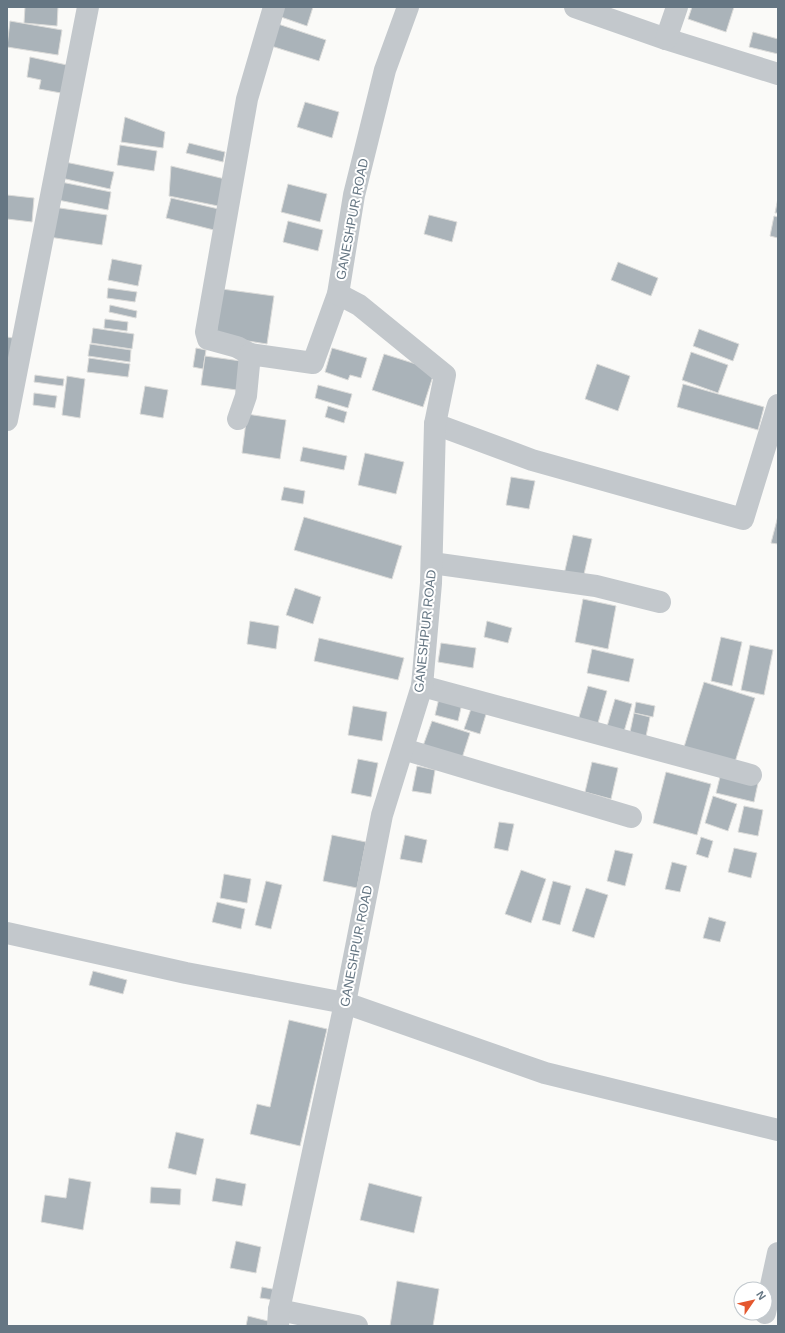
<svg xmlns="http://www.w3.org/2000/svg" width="785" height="1333" font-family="Helvetica,sans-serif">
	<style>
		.building { fill: #aab3b9; stroke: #dcdcda }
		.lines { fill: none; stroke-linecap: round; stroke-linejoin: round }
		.minor { stroke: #c3c8cc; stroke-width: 22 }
		.labels { text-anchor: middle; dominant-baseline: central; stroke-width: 4; stroke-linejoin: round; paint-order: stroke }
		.street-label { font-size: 13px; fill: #657683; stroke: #fff }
	</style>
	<rect width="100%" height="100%" fill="#fafaf8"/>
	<g class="building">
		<polygon points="25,7 58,7 57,26 24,23"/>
		<polygon points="284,7 313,7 307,26 281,17"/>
		<polygon points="692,7 734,7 726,32 688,19"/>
		<polygon points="10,21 62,30 58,55 7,47"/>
		<polygon points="275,23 326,40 319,61 268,45"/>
		<polygon points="753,32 778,39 778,54 749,47"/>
		<polygon points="30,57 67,65 61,93 39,89 41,80 27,77"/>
		<polygon points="305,102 339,112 332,138 297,127"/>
		<polygon points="125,117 165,132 163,148 121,142"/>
		<polygon points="189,143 225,152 223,162 186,153"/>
		<polygon points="120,145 157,151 154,171 117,165"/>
		<polygon points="60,161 114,172 110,189 57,177"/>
		<polygon points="171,166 225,179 223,207 169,196"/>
		<polygon points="56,181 111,192 108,210 53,199"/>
		<polygon points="288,184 327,194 320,222 281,212"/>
		<polygon points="7,195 34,198 32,222 7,219"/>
		<polygon points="171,198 223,210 218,231 166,218"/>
		<polygon points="778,198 778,213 775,213"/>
		<polygon points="53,207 107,215 102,245 49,237"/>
		<polygon points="429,215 457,222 452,242 424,234"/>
		<polygon points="774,216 778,217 778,238 770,236"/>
		<polygon points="288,221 323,230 318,251 283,242"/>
		<polygon points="112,259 142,265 138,286 108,280"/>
		<polygon points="618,262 658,278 651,296 611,280"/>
		<polygon points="108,288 137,292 135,302 107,298"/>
		<polygon points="222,289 274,296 267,344 216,336"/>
		<polygon points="110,305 137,311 136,318 109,312"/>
		<polygon points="105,319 128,322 127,331 104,328"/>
		<polygon points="93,328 134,334 132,349 91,343"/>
		<polygon points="699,329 739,344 733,361 693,346"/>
		<polygon points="7,337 19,339 7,366"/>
		<polygon points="90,344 131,350 130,362 88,356"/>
		<polygon points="196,348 206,350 203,369 193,367"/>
		<polygon points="332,348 367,358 361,378 350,375 348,380 325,372"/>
		<polygon points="691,352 728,365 718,393 682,380"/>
		<polygon points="384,354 435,370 423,407 372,390"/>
		<polygon points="205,356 248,362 244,391 201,385"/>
		<polygon points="89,358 130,364 128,377 87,372"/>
		<polygon points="597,364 630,376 618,411 585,399"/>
		<polygon points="35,375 64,379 63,386 34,382"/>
		<polygon points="67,376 85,379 80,418 62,415"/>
		<polygon points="683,384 764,407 758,430 677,407"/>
		<polygon points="318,385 352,394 348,408 315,398"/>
		<polygon points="145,386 168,390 163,418 140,414"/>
		<polygon points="34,393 57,396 55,408 33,405"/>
		<polygon points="328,406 347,412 344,423 325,417"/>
		<polygon points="247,414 286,420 280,459 242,453"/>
		<polygon points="303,447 347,456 344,470 300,461"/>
		<polygon points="365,453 404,462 396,494 358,485"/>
		<polygon points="511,477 535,481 529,509 506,505"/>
		<polygon points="284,487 305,491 303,504 281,500"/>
		<polygon points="778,516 778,544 771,543"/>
		<polygon points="304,517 402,546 392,579 294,550"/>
		<polygon points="573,535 592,539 582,583 563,579"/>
		<polygon points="295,588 321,597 313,624 286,615"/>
		<polygon points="583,599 616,606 608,649 575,642"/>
		<polygon points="250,621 279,626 276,649 247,644"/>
		<polygon points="487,621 512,628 508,643 484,637"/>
		<polygon points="721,637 742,642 732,686 711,681"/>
		<polygon points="319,638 404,658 398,680 314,661"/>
		<polygon points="441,643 476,648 473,668 438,662"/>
		<polygon points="750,645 773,650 764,695 741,690"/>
		<polygon points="592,649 634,659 629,682 587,673"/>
		<polygon points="704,682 755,698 735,762 684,747"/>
		<polygon points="588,686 607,691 596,730 577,724"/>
		<polygon points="440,694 463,699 458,721 435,715"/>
		<polygon points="615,699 632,704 623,735 606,730"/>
		<polygon points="636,702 655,706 653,717 634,713"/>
		<polygon points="353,706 387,712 382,741 348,735"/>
		<polygon points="472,706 487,711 480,734 464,729"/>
		<polygon points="634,713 650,717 645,741 629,737"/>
		<polygon points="432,721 470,733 462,758 423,746"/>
		<polygon points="358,759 378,763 371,797 351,793"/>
		<polygon points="592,762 618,768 611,799 585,792"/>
		<polygon points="417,766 435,770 431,794 412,791"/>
		<polygon points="666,772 711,784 697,835 653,823"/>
		<polygon points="721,773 758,783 754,802 716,793"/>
		<polygon points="713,796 737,804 728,831 705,823"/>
		<polygon points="744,806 763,810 758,836 738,832"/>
		<polygon points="499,822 514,824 508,851 494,848"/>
		<polygon points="332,835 366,842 357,888 323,881"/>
		<polygon points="405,835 427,840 422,863 400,859"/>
		<polygon points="701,837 713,841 708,858 696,854"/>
		<polygon points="734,848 757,853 751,878 728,872"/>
		<polygon points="615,850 633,854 625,886 607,881"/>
		<polygon points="672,862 687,866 680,892 665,889"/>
		<polygon points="521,870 546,879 531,923 505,914"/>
		<polygon points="224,874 251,879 247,903 220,898"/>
		<polygon points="266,881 282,885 271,929 255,925"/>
		<polygon points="553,881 571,886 560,925 542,920"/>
		<polygon points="586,888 608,895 594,938 572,931"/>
		<polygon points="217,902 245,909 241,929 212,922"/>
		<polygon points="709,917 726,922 720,942 703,938"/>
		<polygon points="93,971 127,980 123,994 89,985"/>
		<polygon points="289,1020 327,1029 300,1146 250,1134 257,1104 270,1107"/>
		<polygon points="176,1132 204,1139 196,1175 168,1168"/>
		<polygon points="69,1178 91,1182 83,1230 41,1222 45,1195 66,1198"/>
		<polygon points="216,1178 246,1184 242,1206 212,1201"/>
		<polygon points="369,1183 422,1197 414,1233 360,1220"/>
		<polygon points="151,1187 181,1189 180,1205 150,1203"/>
		<polygon points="236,1241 261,1247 256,1273 230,1268"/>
		<polygon points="397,1281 439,1289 433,1326 390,1326"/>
		<polygon points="262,1287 282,1291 281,1301 260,1298"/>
		<polygon points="248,1316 272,1322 271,1326 246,1326"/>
	</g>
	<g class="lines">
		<g class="minor">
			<polyline points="575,7 666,39 778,74"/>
			<polyline points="666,39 677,7"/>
			<polyline points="250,354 237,347 208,339 206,332 247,99 274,7"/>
			<polyline points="238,419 246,396 250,354 313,363 338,294 354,195 385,70 408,7"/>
			<polyline points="7,420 88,7"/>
			<polyline points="435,424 532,460 743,519 778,405"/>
			<polyline points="432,563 596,586 660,602"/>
			<polyline points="422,686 751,775"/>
			<polyline points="403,749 631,817"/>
			<polyline points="7,933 186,973 345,1003 545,1073 778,1130"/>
			<polyline points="279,1310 357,1326"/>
			<polyline points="765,1313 778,1253"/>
			<polyline points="278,1326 279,1310 345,1003 382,815 422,686 431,583 435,424 445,375 359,305 338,294"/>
		</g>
	</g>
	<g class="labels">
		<g class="street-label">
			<text transform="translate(352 219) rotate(-79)">GANESHPUR ROAD</text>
			<text transform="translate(425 631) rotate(-84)">GANESHPUR ROAD</text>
			<text transform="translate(356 946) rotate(-79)">GANESHPUR ROAD</text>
		</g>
	</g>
	<rect width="785" height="1333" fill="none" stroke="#657683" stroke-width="16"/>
	<g transform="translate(753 1301) rotate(56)"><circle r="19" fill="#ffffff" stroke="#c1c8cd"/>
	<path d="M0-3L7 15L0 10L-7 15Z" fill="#e4572e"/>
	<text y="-6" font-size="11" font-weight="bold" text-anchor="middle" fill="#657683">N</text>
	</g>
</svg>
